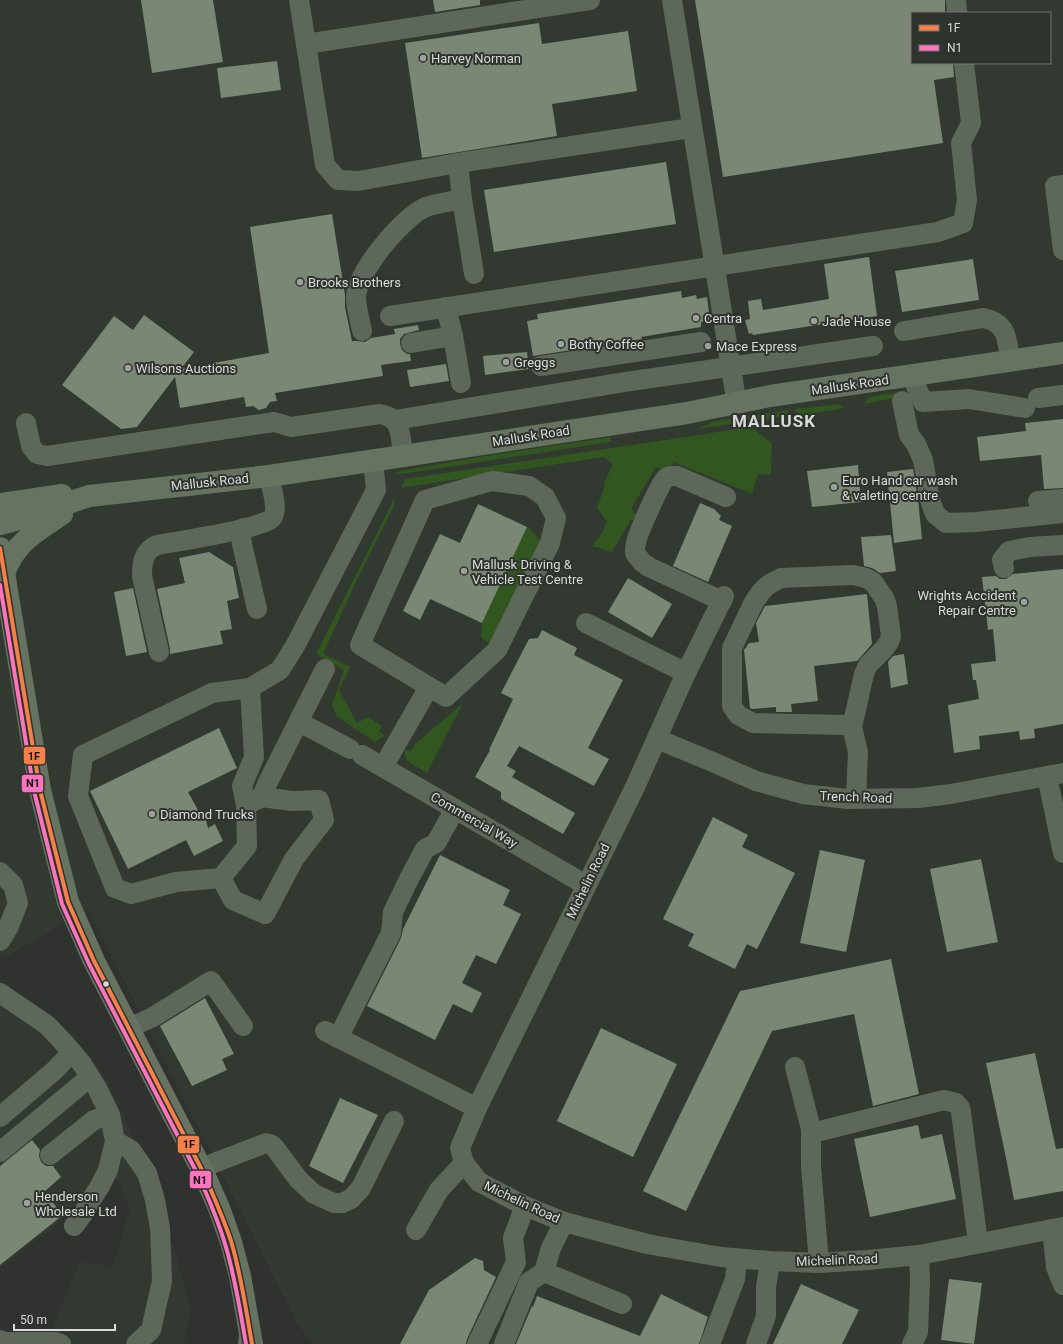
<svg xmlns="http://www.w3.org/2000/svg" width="1063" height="1344" font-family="Roboto,sans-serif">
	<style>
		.built { fill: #323930; fill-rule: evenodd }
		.green { fill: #31561f }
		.building { fill: #7a8775 }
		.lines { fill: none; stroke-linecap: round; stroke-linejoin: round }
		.minor { stroke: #5e685a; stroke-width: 20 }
		.major { stroke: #667360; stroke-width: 22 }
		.highway { stroke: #626e5d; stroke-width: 22 }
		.bus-1-casing { stroke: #2f332e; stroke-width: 7 }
		.bus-2-casing { stroke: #2f332e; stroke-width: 7 }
		.bus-1 { stroke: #f78048; stroke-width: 4 }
		.bus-2 { stroke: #fc73be; stroke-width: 4 }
		.poi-dot { fill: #9da09c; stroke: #2f332e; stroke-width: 1.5 }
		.bus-dot { fill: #d8dbd7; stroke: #2f332e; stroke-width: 1.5 }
		.labels { text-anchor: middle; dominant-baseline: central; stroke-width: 4; stroke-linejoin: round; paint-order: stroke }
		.poi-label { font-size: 13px; fill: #d8dbd7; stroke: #2f332e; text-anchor: start }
		.street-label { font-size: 13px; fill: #d8dbd7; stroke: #2f332e }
		.district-label { font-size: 17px; font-weight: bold; letter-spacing: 1px; fill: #d8dbd7; stroke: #2f332e }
		.line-badge { stroke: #2f332e; stroke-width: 1.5 }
		.pale-badge-label { font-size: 11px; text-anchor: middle; font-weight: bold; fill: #111 }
	</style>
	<rect width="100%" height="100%" fill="#30322f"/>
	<g class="built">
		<path d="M0 0H1063V1344H312L298 1325 88 909 0 960ZM912 13H1050V63H912Z"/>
		<polygon points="0,981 31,1001 74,1035 102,1072 123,1113 159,1198 191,1308 184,1344 46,1344 80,1261 113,1267 130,1208 116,1177 0,1269"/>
	</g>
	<g class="green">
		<polygon points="903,393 906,396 864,404 868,398 884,394"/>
		<polygon points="840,404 845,408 798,416 795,409"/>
		<polygon points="788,410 789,416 697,429 715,421"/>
		<polygon points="751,427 772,443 771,475 758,474 752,494 674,462 668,471 656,467 631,509 641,520 631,520 612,552 592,546 602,533 607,522 597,507 605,486 604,483 613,464 604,457 401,488 405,479"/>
		<polygon points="611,437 611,442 395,475 399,471 491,455"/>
		<polygon points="395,497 394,506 355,584 323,654 350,667 339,690 357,723 368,717 382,726 379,731 385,736 375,742 337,717 332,705 344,670 316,654"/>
		<polygon points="527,526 542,542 490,643 485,641 481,637 482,623"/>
		<polygon points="463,703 427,773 407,761 404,749 411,751 415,744"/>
	</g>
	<g class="building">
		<polygon points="141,0 213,0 223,62 152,73"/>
		<polygon points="433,0 480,0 480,5 435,12"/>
		<polygon points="695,0 945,0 945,13 912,13 912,63 953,63 954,77 934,80 943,143 723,177"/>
		<polygon points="539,23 542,44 628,31 637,91 552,104 557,136 422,158 405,43"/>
		<polygon points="277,61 281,90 221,98 217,68"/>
		<polygon points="666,162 676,224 494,252 484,190"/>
		<polygon points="332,214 345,295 345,307 352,341 356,341 365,342 371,338 395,334 394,329 418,325 419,330 404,334 400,339 400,344 402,350 407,354 410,354 411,361 381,365 383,376 275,393 277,401 270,402 266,408 259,410 253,406 246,407 244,397 180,408 175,377 137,427 121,429 62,385 114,316 133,330 144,315 194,352 181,369 269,353 250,227"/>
		<polygon points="869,257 877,316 753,335 752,333 749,334 745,320 750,319 748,301 761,299 763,310 829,299 824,264"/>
		<polygon points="973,259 979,300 902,312 895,271"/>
		<polygon points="681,291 682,298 696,295 697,299 707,297 710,320 701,322 701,327 641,337 642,339 533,356 527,321 538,319 537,314"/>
		<polygon points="527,352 529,369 485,375 483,356"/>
		<polygon points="446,364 449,381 410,387 407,370"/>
		<polygon points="1063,419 1063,488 1044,489 1041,455 980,461 977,437 1026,431 1025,423"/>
		<polygon points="858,465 861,502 812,507 807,471"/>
		<polygon points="913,469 918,499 922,539 894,543 887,472"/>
		<polygon points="700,503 714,509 721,516 719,520 732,526 708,582 673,566"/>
		<polygon points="478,504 527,527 482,623 430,599 420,620 403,611 440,534 460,543"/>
		<polygon points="891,535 896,571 880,573 872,568 864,566 861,537"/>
		<polygon points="209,552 233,567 239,598 227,601 232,629 220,631 223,644 170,654 170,649 157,589 185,583 179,558"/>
		<polygon points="1063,569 1063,724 1034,729 1035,738 1020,740 1019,731 979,736 980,749 954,753 948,705 979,699 976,680 973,680 971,664 996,661 993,629 988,630 982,577 996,576 1000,579 1006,579 1013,574"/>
		<polygon points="628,578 672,604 652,638 608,612"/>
		<polygon points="133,588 147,652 126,656 114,592"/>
		<polygon points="867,594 872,644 857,661 814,666 818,701 791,704 792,712 776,712 776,707 752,709 750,708 744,650 749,643 759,642 756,623 765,606"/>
		<polygon points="542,630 577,648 574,655 623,680 588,748 609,759 594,786 519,746 507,766 516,771 512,777 575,813 563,834 501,799 501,792 475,777 490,750 489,750 513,699 501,693 529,639 538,638"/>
		<polygon points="904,654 908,684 891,688 888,662 893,656"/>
		<polygon points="219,728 237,768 188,792 199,812 203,813 205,816 208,828 215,824 223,841 194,856 186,840 128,869 90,791"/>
		<polygon points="713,817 748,835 742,847 795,873 757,949 747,944 735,969 688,946 694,934 663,919"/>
		<polygon points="820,850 865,860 846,952 800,943"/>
		<polygon points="440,855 510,890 503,905 521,914 496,964 476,955 462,983 482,993 472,1013 453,1004 435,1040 367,1006 401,938 403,929"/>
		<polygon points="981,859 998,942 947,952 930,869"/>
		<polygon points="891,959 919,1094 873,1106 854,1014 772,1031 686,1211 643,1191 740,991"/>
		<polygon points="205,998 234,1054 222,1059 227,1070 192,1086 160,1026"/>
		<polygon points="601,1028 677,1064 633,1157 557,1121"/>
		<polygon points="1035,1053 1056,1149 1063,1148 1063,1191 1014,1200 1006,1158 986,1063"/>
		<polygon points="340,1098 378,1115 343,1183 309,1166"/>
		<polygon points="918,1125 921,1139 942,1134 956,1199 870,1217 854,1139"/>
		<polygon points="32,1140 40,1150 39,1156 41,1162 46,1166 53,1166 61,1177 44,1192 63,1215 0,1265 0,1166"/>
		<polygon points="475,1258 483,1261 484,1270 496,1277 467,1339 466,1344 400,1344 429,1290"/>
		<polygon points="949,1279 982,1283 974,1344 941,1340"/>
		<polygon points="801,1284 859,1310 842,1344 773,1344"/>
		<polygon points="661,1294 708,1317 699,1344 516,1344 532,1306 533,1307 537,1296 640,1336"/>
	</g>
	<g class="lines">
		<g class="minor">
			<polyline points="299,0 325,165 338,180 358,181 458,163 691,128"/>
			<path d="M672 0C692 131 715 262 735 393L736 403"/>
			<polyline points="956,0 957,13"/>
			<polyline points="306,44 590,0"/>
			<polyline points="458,163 462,199 474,274"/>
			<polyline points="1063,185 1055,186 1063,250"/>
			<polyline points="446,307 453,336 461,383"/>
			<polyline points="390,316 938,232 963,223 967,200 961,143 971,123 964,63"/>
			<path d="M362 331C360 320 356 308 356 297 357 272 402 217 426 207 437 203 450 202 462 199"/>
			<path d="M904 331 983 318C1008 323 1007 339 1010 361"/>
			<polyline points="411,343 453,336"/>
			<polyline points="541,366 701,342"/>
			<polyline points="911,375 923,402 969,399 1025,408"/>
			<polyline points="1038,398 1063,395"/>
			<polyline points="902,401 909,435 916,444 923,460 930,500 935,514 946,523 976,522 1063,513"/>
			<polyline points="395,420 625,382 873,346"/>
			<path d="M26 423 31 446 37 454 47 456 274 422 291 427 380 414C403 418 400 436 403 456"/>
			<polygon points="492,481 529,486 545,497 556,518 550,543 497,650 446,697 360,645 425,500"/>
			<polyline points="1038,501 1063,499"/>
			<polyline points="244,528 241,536 242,544 257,609"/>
			<polyline points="1004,568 1002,560 1009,551 1030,547 1063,545"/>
			<polyline points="724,596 686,673 635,787 477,1108 460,1148 464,1163 479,1182 525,1206 564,1222 647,1244 721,1257 770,1261 819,1263 868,1260 919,1255 1063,1227"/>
			<path d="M722 601 649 567 642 562 635 553C635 550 635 546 636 543 637 535 660 483 666 478 669 475 673 476 677 476L726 497"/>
			<polyline points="586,623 686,673"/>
			<path d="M159 652 142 576C142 563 143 551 157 545 174 542 265 528 272 518 279 510 271 486 269 476"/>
			<polyline points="250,688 254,757 242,786 246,805 247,846 221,878 176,882 131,894 115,888 78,796 83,755 212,693 250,688 280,670 295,646 376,490 373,460"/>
			<polyline points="299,722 350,749"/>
			<polyline points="852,727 864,674 868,665 884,649 889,642 891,636 887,606 884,598 873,582 866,578 853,575 781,578 768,585 761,592 754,602 732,648 732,706 738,715 753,723 847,725 852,727 858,752 856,799"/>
			<polyline points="657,739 708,760 756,781 803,794 848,799 918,798 951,794 1063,773"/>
			<polyline points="362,755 586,885"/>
			<polyline points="383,767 429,687"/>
			<polyline points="1047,776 1063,853"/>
			<polyline points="262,797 267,784 325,669"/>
			<polyline points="0,872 13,885 18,903 8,928 0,941"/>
			<polyline points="221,878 233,900 265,914 294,859 324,820 319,800 292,801 262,797 246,805"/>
			<polyline points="0,993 47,1025 65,1044 82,1064 97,1088 110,1115 115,1141 108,1170 100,1186 87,1206 85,1211 74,1226"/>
			<polyline points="129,1028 153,1017 211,981 243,1026"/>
			<polyline points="325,1031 477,1108"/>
			<polyline points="338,1038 391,933 393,912 409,879 425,849 436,843 455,809"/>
			<polyline points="795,1067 811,1129 814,1131 820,1131 944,1100 956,1103 960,1108 961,1112 978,1243"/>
			<polyline points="0,1117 55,1070 72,1052"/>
			<polyline points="811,1129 811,1166 819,1263"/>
			<polyline points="115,1141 131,1150 147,1173 155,1200 160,1228 162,1281 151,1330 136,1344"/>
			<polyline points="0,1152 90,1077"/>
			<polyline points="50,1155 94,1120 110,1115"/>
			<polyline points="201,1168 266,1143 272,1145 275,1148 298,1179 314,1194 334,1203 342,1203 351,1199 361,1188 394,1121"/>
			<polyline points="1052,1229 1056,1267 1063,1285"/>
			<polyline points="416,1230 439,1190 464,1163"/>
			<polyline points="544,1272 622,1304"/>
			<polyline points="0,1340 4,1342 55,1342 61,1344"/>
			<polyline points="477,1344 516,1262 513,1238 525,1206"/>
			<polyline points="504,1344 529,1282 544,1272 551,1248 564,1222"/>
			<polyline points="710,1344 735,1279 737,1259"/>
			<polyline points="756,1344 766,1316 766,1287 770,1261"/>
			<polyline points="912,1344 918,1332 920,1281 919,1255"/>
		</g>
		<g class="major">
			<polyline points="0,504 62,495"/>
			<polyline points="0,524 27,517 89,496 269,476 403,456 687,413 770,396 1063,353"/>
			<polyline points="0,548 40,790 68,902 94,961 203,1172 219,1208 231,1242 240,1276 252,1344"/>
			<path d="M4 573C17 540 35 533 62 514"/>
		</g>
		<polyline class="highway" points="249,1344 250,1335"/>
		<g class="bus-1-casing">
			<path id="bus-1" d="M0 548 40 790 68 902 94 961 203 1172C213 1195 223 1217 231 1241 241 1274 246 1310 252 1344"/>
		</g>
		<g class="bus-2-casing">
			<path id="bus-2" d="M0 585 34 791 62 904 89 964 198 1175C208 1197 218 1220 225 1244 235 1276 240 1310 246 1344"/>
		</g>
		<use href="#bus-1" class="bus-1"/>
		<use href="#bus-2" class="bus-2"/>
	</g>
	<g class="poi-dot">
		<circle cx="423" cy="58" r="4"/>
		<circle cx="300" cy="282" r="4"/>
		<circle cx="696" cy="318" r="4"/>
		<circle cx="814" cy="321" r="4"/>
		<circle cx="561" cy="344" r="4"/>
		<circle cx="708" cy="346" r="4"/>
		<circle cx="506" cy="362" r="4"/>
		<circle cx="128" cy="368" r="4"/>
		<circle cx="834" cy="487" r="4"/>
		<circle cx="464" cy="571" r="4"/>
		<circle cx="1024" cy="602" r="4"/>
		<circle cx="152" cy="814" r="4"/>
		<circle cx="27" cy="1203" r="4"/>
	</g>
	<circle class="bus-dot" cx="106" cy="984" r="3.5"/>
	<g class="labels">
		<g class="poi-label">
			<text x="431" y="58">Harvey Norman</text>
			<text x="308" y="282">Brooks Brothers</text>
			<text x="704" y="318">Centra</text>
			<text x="822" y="321">Jade House</text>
			<text x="569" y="344">Bothy Coffee</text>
			<text x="716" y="346">Mace Express</text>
			<text x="514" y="362">Greggs</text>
			<text x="136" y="368">Wilsons Auctions</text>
			<text x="842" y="480">Euro Hand car wash<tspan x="842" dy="15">&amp; valeting centre</tspan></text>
			<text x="472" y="564">Mallusk Driving &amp;<tspan x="472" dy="15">Vehicle Test Centre</tspan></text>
			<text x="1016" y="595" text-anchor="end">Wrights Accident<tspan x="1016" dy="15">Repair Centre</tspan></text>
			<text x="160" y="814">Diamond Trucks</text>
			<text x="35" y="1196">Henderson<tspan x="35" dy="15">Wholesale Ltd</tspan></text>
		</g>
		<g class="street-label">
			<text transform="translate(850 385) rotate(-8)">Mallusk Road</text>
			<text transform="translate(531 436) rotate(-9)">Mallusk Road</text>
			<text transform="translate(210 482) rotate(-6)">Mallusk Road</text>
			<text transform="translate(856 797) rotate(2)">Trench Road</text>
			<text transform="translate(474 820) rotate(30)">Commercial Way</text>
			<text transform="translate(588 881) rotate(-64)">Michelin Road</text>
			<text transform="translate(522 1202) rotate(25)">Michelin Road</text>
			<text transform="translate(837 1260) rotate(-2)">Michelin Road</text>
		</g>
		<g class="district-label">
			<text x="774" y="421">MALLUSK</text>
		</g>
	</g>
	<g class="line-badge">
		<rect x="23" y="746" width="23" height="19" rx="4" fill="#f78048"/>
		<rect x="21" y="774" width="23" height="19" rx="4" fill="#fc73be"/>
		<rect x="177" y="1135" width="23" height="19" rx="4" fill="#f78048"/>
		<rect x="189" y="1170" width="23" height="19" rx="4" fill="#fc73be"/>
	</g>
	<g class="pale-badge-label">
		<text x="34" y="760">1F</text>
		<text x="33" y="787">N1</text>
		<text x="189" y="1148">1F</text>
		<text x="200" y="1184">N1</text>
	</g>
	<rect x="911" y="12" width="140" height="52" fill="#2f332e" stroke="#737672"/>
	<rect x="919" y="25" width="20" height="6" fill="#f78048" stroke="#737672"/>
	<text x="947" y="32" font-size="12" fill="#d8dbd7">1F</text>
	<rect x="919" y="45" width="20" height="6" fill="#fc73be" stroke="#737672"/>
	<text x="947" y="52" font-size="12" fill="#d8dbd7">N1</text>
	<path d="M14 1324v6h101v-6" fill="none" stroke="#d8dbd7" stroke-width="2"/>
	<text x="20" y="1324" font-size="12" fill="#d8dbd7" stroke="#2f332e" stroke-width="3" paint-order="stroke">50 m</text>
</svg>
